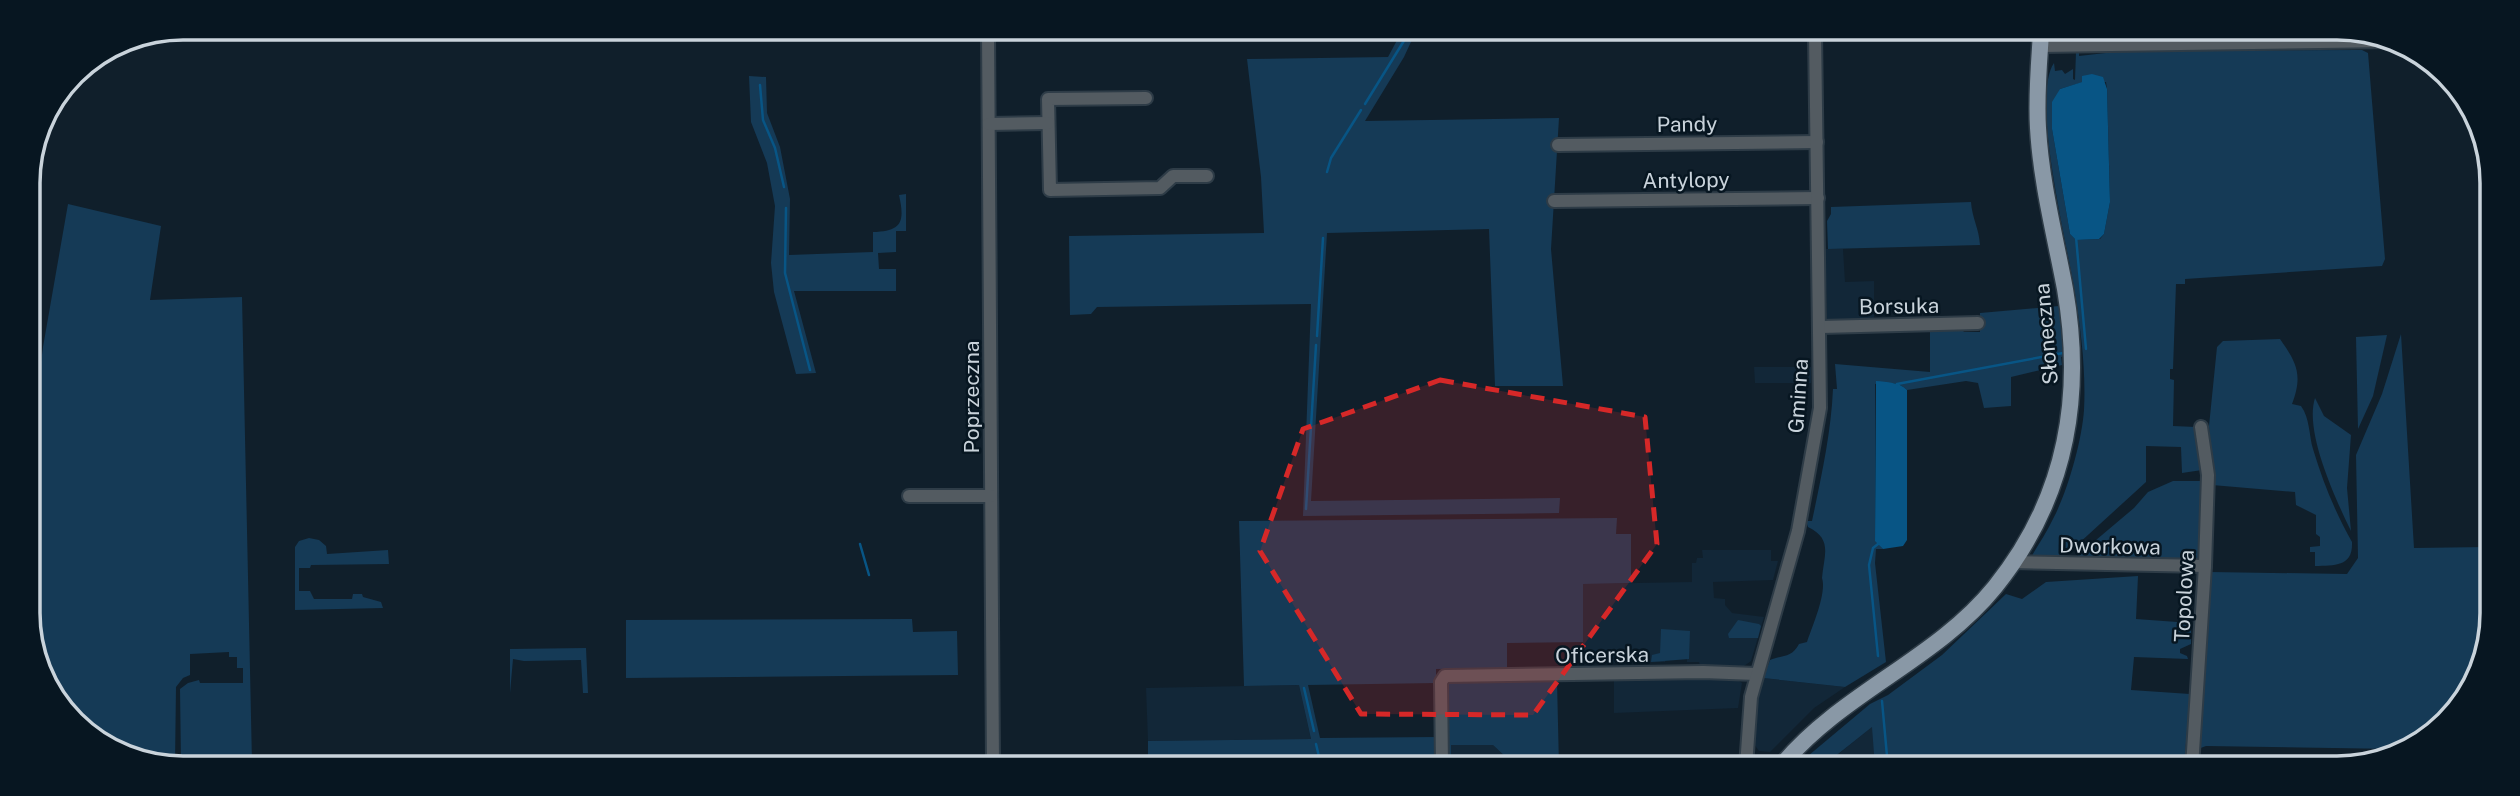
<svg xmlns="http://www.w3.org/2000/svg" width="2520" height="796" font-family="'Public Sans',sans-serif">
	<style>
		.built { fill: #122738 }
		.green { fill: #153a56; fill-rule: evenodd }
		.water { fill: #085585 }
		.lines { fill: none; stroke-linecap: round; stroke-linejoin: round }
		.stream { stroke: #085585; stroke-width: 2.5 }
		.minor-casing { stroke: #2e3c47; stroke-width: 16 }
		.major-casing { stroke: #2e3c47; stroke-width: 19 }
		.minor { stroke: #535b61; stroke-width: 12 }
		.major { stroke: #8998a6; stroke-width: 16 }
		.marked { fill: #d62828; fill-opacity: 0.2; stroke: #d62828; stroke-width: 5; stroke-dasharray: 14 9; stroke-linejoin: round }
		.labels { text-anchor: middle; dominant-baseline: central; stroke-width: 5; stroke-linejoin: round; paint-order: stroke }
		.street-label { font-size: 21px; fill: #c9d3db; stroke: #071621 }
		.rim { fill: none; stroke: #c9d3db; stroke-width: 3.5 }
	</style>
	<rect width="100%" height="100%" fill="#101f2b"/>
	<g class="built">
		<polygon points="1825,249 1843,249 1845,282 1874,281 1874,321 1831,323 1827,319"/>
		<polygon points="1754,367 1811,367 1811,383 1755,383"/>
		<polygon points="1702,550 1771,550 1771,561 1778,561 1773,580 1713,582 1714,598 1725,599 1725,605 1732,613 1764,617 1751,661 1744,666 1700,666 1699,662 1687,662 1687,659 1666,659 1665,662 1583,663 1583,584 1692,582 1692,563 1696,563 1697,558 1703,558"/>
		<polygon points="1614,678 1734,678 1742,683 1738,708 1614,713"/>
		<polygon points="1763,678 1845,687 1814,708 1770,752 1759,751 1754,744 1757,706"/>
		<polygon points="1299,685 1311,739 1148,741 1146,688"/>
		<polygon points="1873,726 1875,767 1823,766 1830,761"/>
		<polygon points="1451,745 1493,745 1509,760 1509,766 1451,766"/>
	</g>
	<g class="green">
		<polygon points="1402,31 1416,31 1404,57 1365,121 1559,118 1551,249 1563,386 1495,386 1489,229 1327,233 1311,501 1560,498 1559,513 1303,516 1311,304 1097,307 1091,314 1070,315 1069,236 1264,233 1261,177 1247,59 1388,57"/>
		<path d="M2362 50 2368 53 2385 259 2382 266 2185 279V284H2176L2173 369H2170V379L2174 380 2173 426 2196 427 2202 470 2182 473 2181 447 2146 446V482L2077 545 2050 561 2030 559C2038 545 2047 532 2054 517 2068 490 2082 440 2084 410 2086 371 2081 331 2075 293 2068 247 2030 98 2054 63L2055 71 2062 70 2065 74 2073 69V79L2075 80 2076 52H2079V56L2123 51ZM2083 82H2106L2107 89 2110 202 2104 234 2100 239 2076 240 2070 234 2052 129 2060 89Z"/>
		<path d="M749 76 766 77 767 113 780 147 790 199 789 255 873 252V232C902 231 905 222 899 195L906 194V231H896V252L878 253 879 269H896V291H794L816 373 796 374 774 292 771 263 775 206 767 163 751 122Z"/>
		<path d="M1971 202C1972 218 1979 228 1980 245L1828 249 1827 221 1831 214V207Z"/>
		<polygon points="68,204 161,226 150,300 242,297 252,763 181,763 180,689 188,683 199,680 200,683 243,683 243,668 237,668 237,657 229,657 229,652 190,654 190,675 183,678 176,687 175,763 143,763 67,715 31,643 30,446 43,347"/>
		<path d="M2059 306 2065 356 2061 357 2062 365 2011 377V406L1984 408 1978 383 1966 381 1907 390C1897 381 1887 383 1875 384V540L1883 549H1876L1875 563 1886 662 1845 687 1763 678 1770 660C1782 655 1792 658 1799 644L1807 642C1812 627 1827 593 1822 578 1824 555 1833 539 1808 527L1806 521H1812C1821 478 1831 434 1833 389H1837L1835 364 1930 372V328L1960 327 1964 332H1980V313Z"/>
		<polygon points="2401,334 2414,548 2487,547 2487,653 2432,736 2396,749 2206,746 2198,749 2210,572 2347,574 2358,558 2356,455 2382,394"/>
		<polygon points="2387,335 2373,396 2358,429 2356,337"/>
		<path d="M2280 339C2297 363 2303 375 2292 404L2301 406C2310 418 2309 436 2313 449 2323 482 2335 512 2352 542 2353 567 2335 565 2315 566V552H2310V547L2320 546V537L2316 534V515L2296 505 2295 492 2212 485 2209 426 2217 347 2223 341Z"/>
		<path d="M2315 398 2324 416 2351 435 2347 488 2351 531C2336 500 2304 432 2315 398Z"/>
		<polygon points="2173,481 2203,481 2202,562 2070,562 2134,508 2148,492"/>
		<polygon points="1617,518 1616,534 1631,534 1631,583 1583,584 1583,642 1507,643 1507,668 1436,669 1436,683 1308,685 1320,738 1436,737 1436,766 1148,765 1148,741 1311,739 1299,685 1244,686 1239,521"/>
		<polygon points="309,538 319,540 326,546 327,554 388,550 389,564 311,565 310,568 299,568 299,591 310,591 314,599 352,599 353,594 362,594 363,597 381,602 383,608 295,610 295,547 299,541"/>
		<polygon points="2138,576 2136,619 2191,623 2191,644 2180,649 2180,653 2187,656 2188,659 2134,657 2131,690 2190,694 2184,767 1875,767 1872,727 1823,766 1796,766 1870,704 1888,695 1942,655 2006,594 2022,599 2046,582"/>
		<polygon points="912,619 913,632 957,631 958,675 626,678 626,620"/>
		<polygon points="1738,620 1759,624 1761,626 1758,638 1729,638 1728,634"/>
		<polygon points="1661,629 1690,631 1689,659 1651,662 1652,655 1660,653"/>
		<polygon points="586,648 588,693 583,693 581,660 524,661 513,659 510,693 510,649"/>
		<polygon points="1571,678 1571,681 1557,681 1559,766 1509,766 1509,760 1493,745 1451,745 1451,766 1446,766 1449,681"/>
	</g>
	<g class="water">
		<polygon points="2092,74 2103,77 2107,89 2110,202 2104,234 2099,239 2076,240 2070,234 2052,129 2052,102 2060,89 2082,82 2082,76"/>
		<path d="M1876 381C1887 382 1899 382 1907 390V540L1903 546 1883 549 1875 541Z"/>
	</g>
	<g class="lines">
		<g class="stream">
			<polyline points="760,85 763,120 775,148 784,187"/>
			<polyline points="1365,104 1410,31"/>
			<polyline points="1327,172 1331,158 1361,110"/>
			<polyline points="786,208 785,273 810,370"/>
			<polyline points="2076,237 2086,349"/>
			<polyline points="1317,336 1323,238"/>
			<polyline points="1897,384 2063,353"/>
			<polyline points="1306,509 1316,345"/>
			<polyline points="860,544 869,575"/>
			<polyline points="1878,656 1869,565 1873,548 1878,544"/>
			<polyline points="1304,688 1314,731"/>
			<polyline points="1882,701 1888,767"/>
			<polyline points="1316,744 1321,765"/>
		</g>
		<g class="minor-casing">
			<g id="minor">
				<polyline points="988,30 993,765"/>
				<polyline points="2040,46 2389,41"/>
				<polyline points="1146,98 1048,99 1050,190 1160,188 1173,176 1207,176"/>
				<polyline points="989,124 1048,123"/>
				<polyline points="1558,145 1817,142"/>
				<polyline points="1554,201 1818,198"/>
				<polyline points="1821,327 1978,323"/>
				<polyline points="909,496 991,496"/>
				<polyline points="2013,562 2205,566"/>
				<polyline points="1754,763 1783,764"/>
				<polyline points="1442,766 1441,682 1445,676 1703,672 1756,674"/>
				<polyline points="1746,766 1751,697 1798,531 1820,408 1815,32"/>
				<polyline points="2192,767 2205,566 2208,475 2201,427"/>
			</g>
		</g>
		<g class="major-casing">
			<path id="major" d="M1781 766C1841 693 1936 660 1995 587 2066 499 2084 398 2065 289 2055 236 2041 182 2038 128 2036 96 2039 64 2041 33"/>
		</g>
		<use href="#minor" class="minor"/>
		<use href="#major" class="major"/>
	</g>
	<path class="marked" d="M1440 380 1645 417 1657 544 1533 715 1361 714 1260 551 1303 429Z"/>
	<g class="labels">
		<g class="street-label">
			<text transform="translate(1687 124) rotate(-1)">Pandy</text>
			<text transform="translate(1686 180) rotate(-1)">Antylopy</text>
			<text transform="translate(1899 306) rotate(-1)">Borsuka</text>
			<text transform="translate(2046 334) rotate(-95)">Słoneczna</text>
			<text transform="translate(1798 396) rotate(-86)">Gminna</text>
			<text transform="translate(971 397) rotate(-90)">Poprzeczna</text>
			<text transform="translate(2110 546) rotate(1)">Dworkowa</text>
			<text transform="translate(2184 596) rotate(-87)">Topolowa</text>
			<text transform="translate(1602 655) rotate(-1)">Oficerska</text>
		</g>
	</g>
	<path d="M0 0H2520V796H0ZM183 40H2337A143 143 0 0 1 2480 183V613A143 143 0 0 1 2337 756H183A143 143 0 0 1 40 613V183A143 143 0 0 1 183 40Z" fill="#071621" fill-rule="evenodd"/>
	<path class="rim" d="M183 40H2337A143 143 0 0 1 2480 183V613A143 143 0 0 1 2337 756H183A143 143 0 0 1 40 613V183A143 143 0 0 1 183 40Z"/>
</svg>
